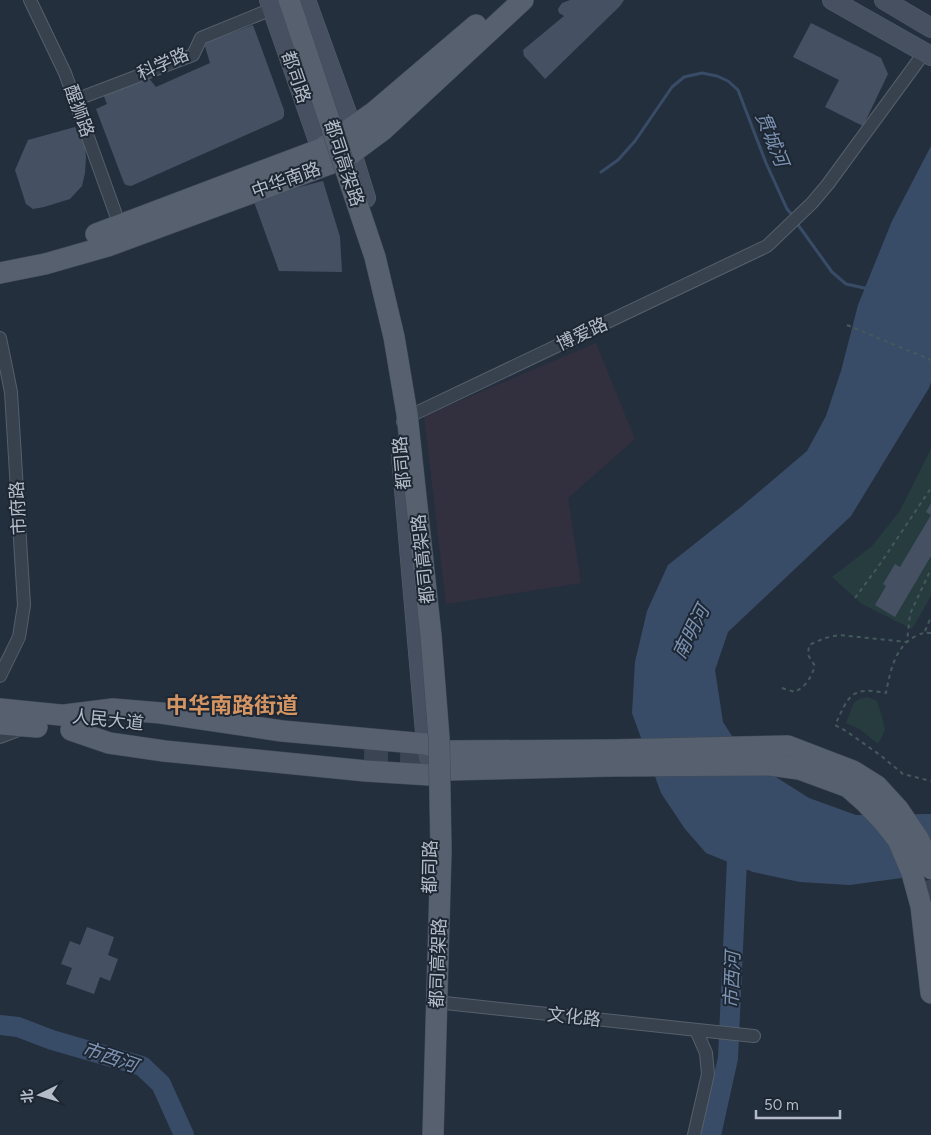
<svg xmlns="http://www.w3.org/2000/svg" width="931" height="1135" font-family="Figtree,'Noto Sans SC',sans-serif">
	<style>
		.medical { fill: #32303f }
		.green { fill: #263c3f }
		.water { fill: #394c67 }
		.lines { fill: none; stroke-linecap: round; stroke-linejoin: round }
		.stream { stroke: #394c67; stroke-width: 3 }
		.river { stroke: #394c67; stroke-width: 20 }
		.building { fill: #455162 }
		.highway-tunnel { stroke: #3a4453; stroke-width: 24; stroke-dasharray: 24 12; stroke-linecap: butt }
		.street-casing { stroke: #565f6c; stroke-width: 14 }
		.secondary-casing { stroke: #565f6c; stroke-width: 20 }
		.primary-casing { stroke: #414a57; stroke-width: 22 }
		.path { stroke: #44595c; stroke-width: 2; stroke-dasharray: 4 4; stroke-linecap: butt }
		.street { stroke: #38414e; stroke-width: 12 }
		.secondary { stroke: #465061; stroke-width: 19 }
		.primary { stroke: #56606e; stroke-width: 21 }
		.primary-bridge-casing { stroke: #414a57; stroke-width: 22; stroke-linecap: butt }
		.primary-bridge { stroke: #56606e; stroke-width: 21 }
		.labels { text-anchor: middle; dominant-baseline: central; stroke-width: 4; stroke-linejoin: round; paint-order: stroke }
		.street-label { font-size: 18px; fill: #b4bcc9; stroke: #1d2633 }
		.water-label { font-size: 19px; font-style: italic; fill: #7c92b1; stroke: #1d2633 }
		.district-label { font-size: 22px; font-weight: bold; fill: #d59563; stroke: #1d2633 }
	</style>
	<rect width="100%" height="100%" fill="#242f3e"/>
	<polygon class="medical" points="596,343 635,439 568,498 581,583 446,604 424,416"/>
	<g class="green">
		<polygon points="931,449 931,596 912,629 862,604 832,577 872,546 899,512"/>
		<path d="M868 697 877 701 882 717 885 730 878 744 861 730 846 723C853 709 849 700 868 697Z"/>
	</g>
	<polygon class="water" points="931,146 931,382 929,388 851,516 728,632 715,670 723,722 746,758 809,798 856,815 931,814 931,874 850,885 800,882 753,872 706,853 685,829 661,793 632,713 635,662 647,611 668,565 741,507 807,451 826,416 841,371 858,305 892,221"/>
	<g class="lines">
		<g class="stream">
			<polyline points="601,172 618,160 635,141 672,87 684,77 702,73 717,76 728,81 738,90 766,163 787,209 793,216"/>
			<polyline points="796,222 832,272 846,284 869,289"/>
		</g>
		<g class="river">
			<polyline points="0,1025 18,1027 52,1040 142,1066 161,1084 184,1135"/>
			<polyline points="711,1135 728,1058 738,838"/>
		</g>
	</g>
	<g class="building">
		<polygon points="570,0 624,0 620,6 545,79 529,61 524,56 523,50 564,16 559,13 558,9 562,3"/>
		<polygon points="811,23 881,58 888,74 863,126 825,107 839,80 793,57"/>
		<polygon points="253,25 284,110 284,116 282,119 131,186 126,185 124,183 96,109 107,104 103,94 147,76 156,87 210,63 204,43"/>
		<polygon points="75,127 85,144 86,158 85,173 82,186 70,199 44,207 33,209 26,204 15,170 28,140"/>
		<polygon points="323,181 340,237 342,272 279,271 253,199"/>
		<polygon points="931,503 931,556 895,617 875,605 886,586 883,584 895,564 900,567 931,515 926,512"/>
		<polygon points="87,927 114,937 108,955 118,959 110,981 100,977 94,994 66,984 72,968 61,964 70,941 80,945"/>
	</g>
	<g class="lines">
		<g class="highway-tunnel">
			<polyline points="364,761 452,762"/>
			<polyline points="914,847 926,875 931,898"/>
		</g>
		<g class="street-casing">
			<g id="street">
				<polyline points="30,0 65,73 120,226"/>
				<polyline points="75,100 193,55 201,38 272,9"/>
				<polyline points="0,338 11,392 24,605 19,637 0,676"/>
				<polyline points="403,422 416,413 767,246 812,203 828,184 924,53"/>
				<polyline points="0,737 21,729"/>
				<polyline points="445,1003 754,1036"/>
				<polyline points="694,1135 708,1074 706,1053 696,1030"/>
			</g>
		</g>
		<g class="secondary-casing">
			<g id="secondary">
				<polyline points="269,0 321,149 331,158"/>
				<polyline points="306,0 352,127 352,153 366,198"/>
				<polyline points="832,0 931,56"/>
				<polyline points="884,0 931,28"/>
				<polyline points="401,455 426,744 430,759"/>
			</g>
		</g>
		<g class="primary-casing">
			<g id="primary">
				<polyline points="96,234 321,149 374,112 476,25"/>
				<polyline points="0,273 45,264 108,246 335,162 352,153 383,130 523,0"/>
				<polyline points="0,709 80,717"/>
				<polyline points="65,715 113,709 161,713 282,731 426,744 448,751 611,750"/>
				<polyline points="0,724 37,727"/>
				<polyline points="71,730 109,743 164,751 366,771 430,775 448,770 611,766"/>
				<polyline points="921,906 931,993"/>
			</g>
		</g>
		<g class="path">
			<polyline points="847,325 931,360"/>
			<polyline points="855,598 880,564 931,488"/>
			<polyline points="925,631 931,617"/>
			<path d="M931 633C925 632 922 633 916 636 895 646 890 672 886 693 850 686 849 696 835 725L846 731 880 755 903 774 931 781"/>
			<path d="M782 688 795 692C807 685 810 679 815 666L808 655 809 645 825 638 839 635 907 642 910 614 931 569"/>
		</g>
		<use href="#street" class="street"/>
		<use href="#secondary" class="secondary"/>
		<use href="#primary" class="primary"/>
		<g class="primary-bridge-casing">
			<g id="primary-bridge">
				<polyline points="289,0 375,257 394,337 407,414 431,636 439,738 441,851 433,1135"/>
				<polyline points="611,750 788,746 853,771 877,786 898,809 919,840 931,869"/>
				<polyline points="611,766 770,765 799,769 848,787 865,802 884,822 898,840 912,873 921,906"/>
			</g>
		</g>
		<use href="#primary-bridge" class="primary-bridge"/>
	</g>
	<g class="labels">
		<g class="street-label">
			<text transform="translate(163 64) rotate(-24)">科学路</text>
			<text transform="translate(296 77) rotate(71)">都司路</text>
			<text transform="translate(79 111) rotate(70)">醒狮路</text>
			<text transform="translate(344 163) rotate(72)">都司高架路</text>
			<text transform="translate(286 180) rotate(-20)">中华南路</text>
			<text transform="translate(582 334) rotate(-25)">博爱路</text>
			<text transform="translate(402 463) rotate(-95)">都司路</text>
			<text transform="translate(18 508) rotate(-93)">市府路</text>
			<text transform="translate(423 559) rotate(-96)">都司高架路</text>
			<text transform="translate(108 720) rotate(6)">人民大道</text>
			<text transform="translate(430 867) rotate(-89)">都司路</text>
			<text transform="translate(438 963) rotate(-88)">都司高架路</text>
			<text transform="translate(574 1017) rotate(6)">文化路</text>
		</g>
		<g class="water-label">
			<text transform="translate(772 139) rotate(68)">贯城河</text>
			<text transform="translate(691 632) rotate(-63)">南明河</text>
			<text transform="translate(732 980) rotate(-88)">市西河</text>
			<text transform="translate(110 1057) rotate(19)">市西河</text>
		</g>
		<g class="district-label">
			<text x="232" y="705">中华南路街道</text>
		</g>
	</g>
	<g transform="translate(40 1095) rotate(265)" stroke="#1d2633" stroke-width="4" paint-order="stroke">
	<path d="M0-4L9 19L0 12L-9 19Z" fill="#b4bcc9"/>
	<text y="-8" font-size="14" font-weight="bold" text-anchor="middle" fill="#b4bcc9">北</text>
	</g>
	<path d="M756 1110v8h84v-8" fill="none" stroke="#b4bcc9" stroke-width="2.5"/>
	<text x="764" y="1110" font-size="15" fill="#b4bcc9" stroke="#1d2633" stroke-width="4" paint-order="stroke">50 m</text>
</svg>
